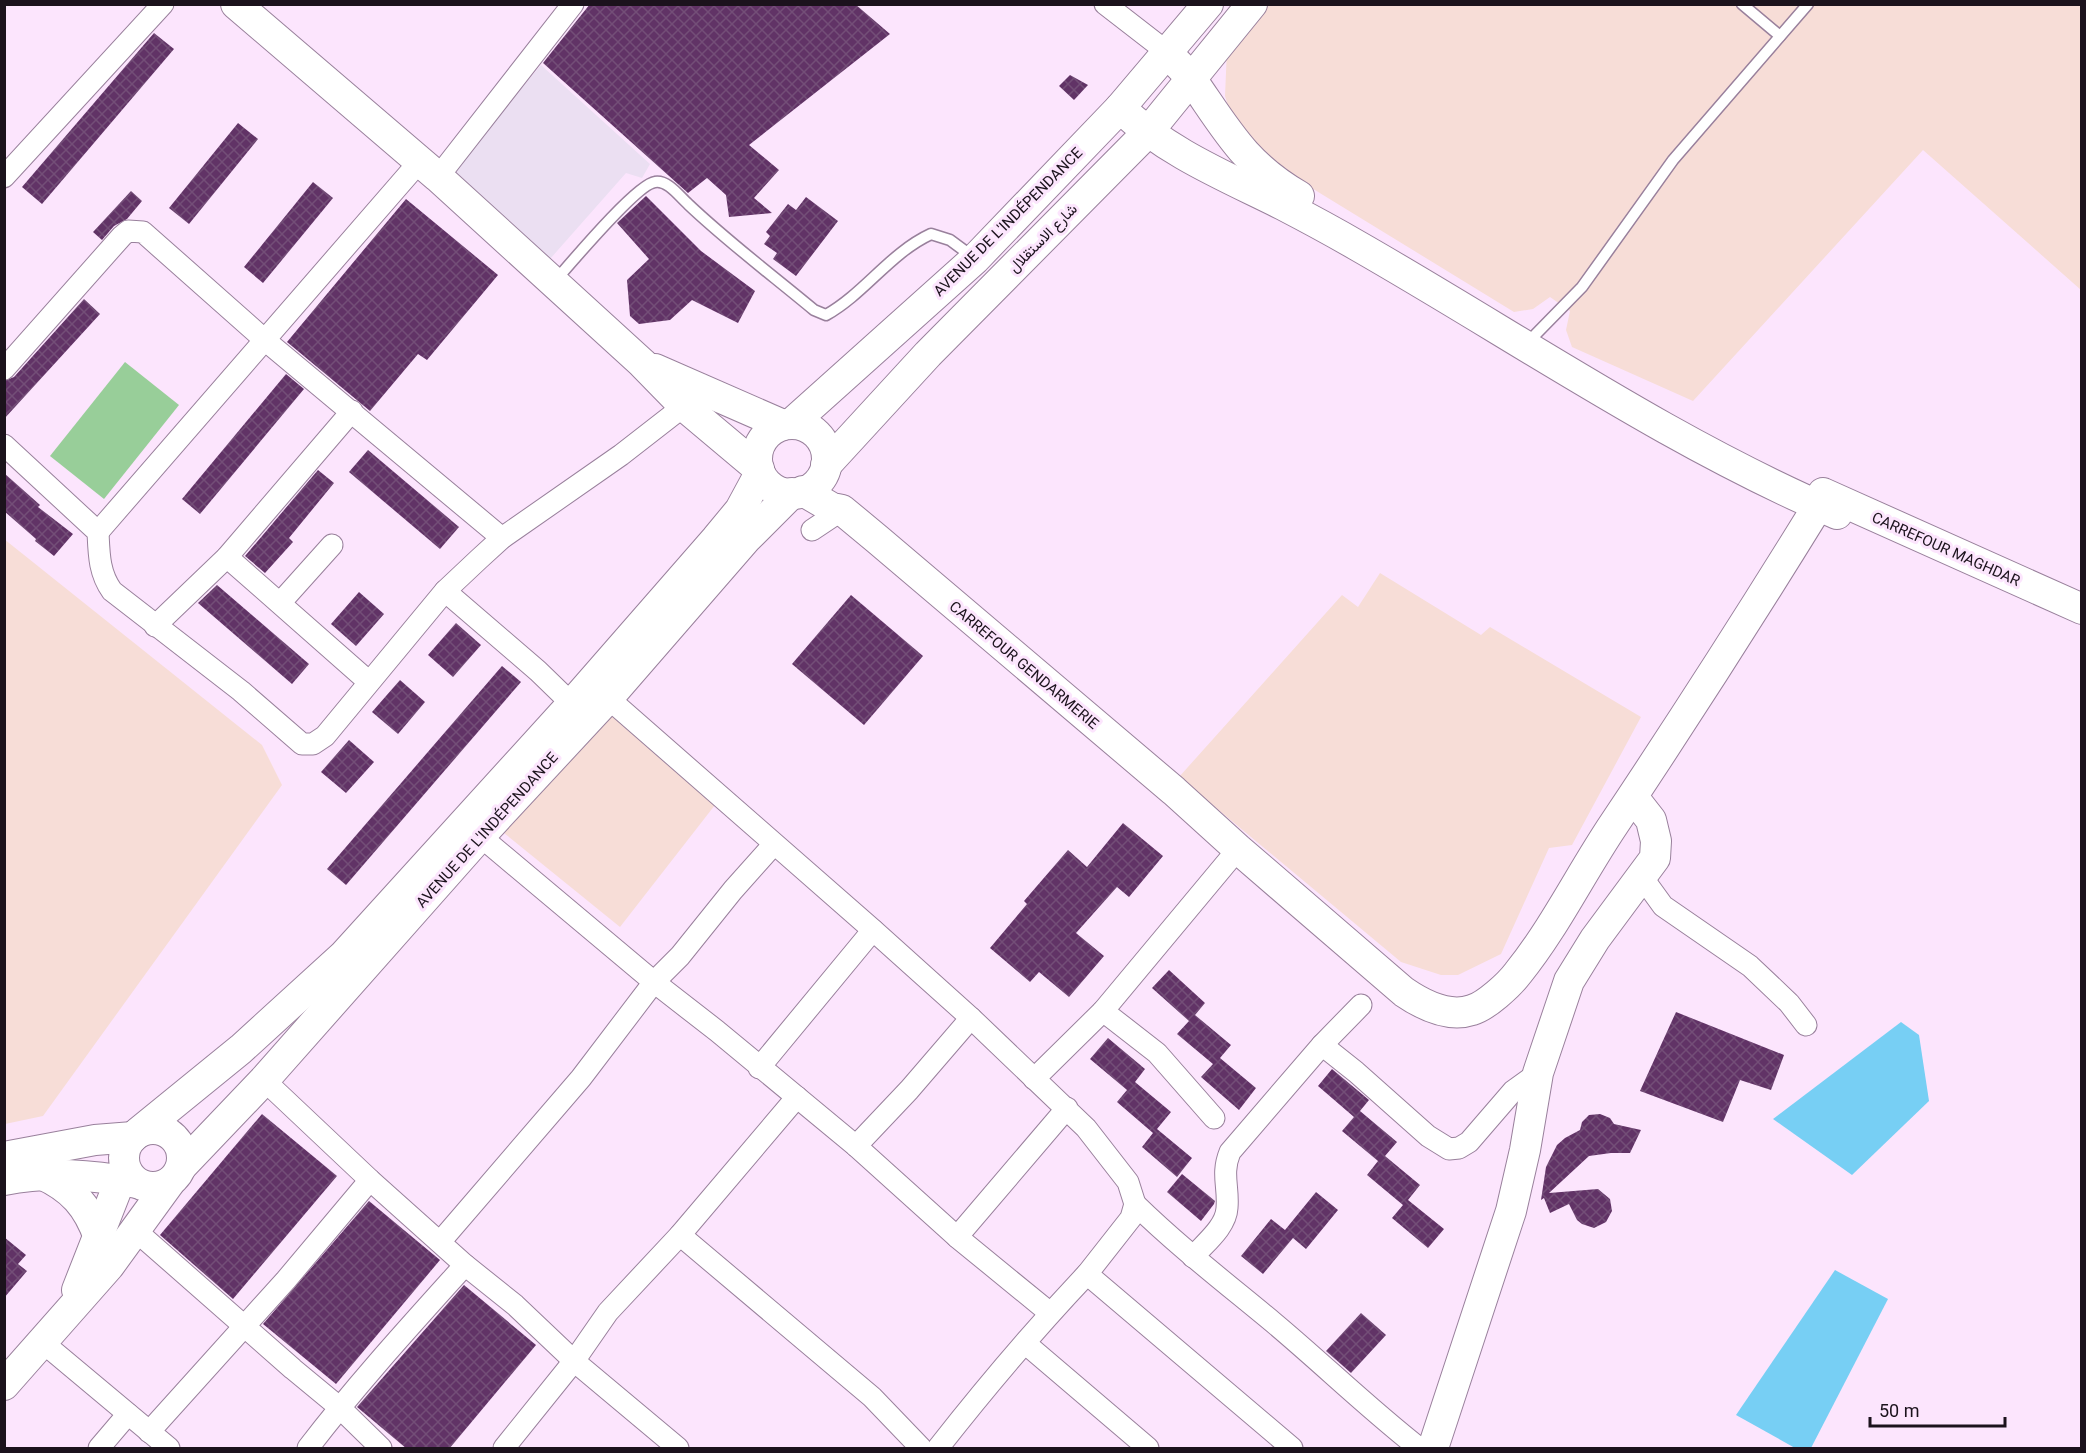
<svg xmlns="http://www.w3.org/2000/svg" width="2086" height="1453" font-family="Roboto,Vazirmatn,sans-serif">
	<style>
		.education { fill: #f7ddd7 }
		.medical { fill: #ebdff2 }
		.garden { fill: #98ce99 }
		.water { fill: #77cff4 }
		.building { fill: url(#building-cross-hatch) }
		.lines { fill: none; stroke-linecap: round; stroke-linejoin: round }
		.lane-casing { stroke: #99809c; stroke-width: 13 }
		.street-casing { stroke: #99809c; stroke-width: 23 }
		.secondary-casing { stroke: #99809c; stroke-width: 32 }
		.lane { stroke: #fff; stroke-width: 10 }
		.street { stroke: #fff; stroke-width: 21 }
		.secondary { stroke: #fff; stroke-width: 30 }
		.labels { text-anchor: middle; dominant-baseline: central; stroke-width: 6; stroke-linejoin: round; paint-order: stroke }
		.street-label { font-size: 15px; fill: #1b121c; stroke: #fce5fd }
	</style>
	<defs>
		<pattern id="building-cross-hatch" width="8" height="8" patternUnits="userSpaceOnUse" patternTransform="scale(1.5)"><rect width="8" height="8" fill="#613366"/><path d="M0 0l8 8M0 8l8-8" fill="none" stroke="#734e77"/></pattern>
	</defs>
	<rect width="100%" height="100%" fill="#fce5fd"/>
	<g class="education">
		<polygon points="1266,5 2081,5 2081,290 1923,150 1693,401 1572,347 1566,330 1570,311 1550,297 1533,309 1514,312 1248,149 1233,122 1225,96 1227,49"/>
		<polygon points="4,539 262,745 282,785 43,1116 5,1124"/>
		<polygon points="1380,573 1481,635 1490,627 1641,717 1572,845 1549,848 1501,954 1458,975 1441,975 1401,962 1179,777 1342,595 1358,607"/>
		<polygon points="607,711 715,805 620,927 504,833"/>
	</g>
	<polygon class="medical" points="541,65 650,164 642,178 626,173 550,259 452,170"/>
	<polygon class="garden" points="125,362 179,405 104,499 50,456"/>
	<g class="water">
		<polygon points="1901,1022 1919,1035 1929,1101 1852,1175 1773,1119"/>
		<polygon points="1835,1270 1888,1299 1811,1448 1795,1448 1736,1415"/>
	</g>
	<g class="building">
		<polygon points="590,4 855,4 890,34 749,145 779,170 754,198 772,213 729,217 726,195 707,178 688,193 543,63"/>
		<polygon points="154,33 174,49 42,204 22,187"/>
		<polygon points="1070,75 1088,85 1074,100 1059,86"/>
		<polygon points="238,123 258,139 189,224 169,208"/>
		<polygon points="313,182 333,198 263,283 244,267"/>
		<polygon points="131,191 142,201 127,219 114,226 102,240 93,232"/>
		<polygon points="646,196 701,251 755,291 738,323 692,300 670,320 639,324 630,316 627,280 649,259 617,223"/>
		<polygon points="806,197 838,221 796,276 773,259 777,253 764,244 770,236 766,232 788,204 796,210"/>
		<polygon points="406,199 498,275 427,360 418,354 370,411 287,342"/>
		<polygon points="84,299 100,314 4,419 4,381 14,377"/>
		<polygon points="286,374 304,389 200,514 182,499"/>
		<polygon points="368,450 459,527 440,549 349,472"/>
		<polygon points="318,470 334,483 289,538 293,542 265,573 245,556"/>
		<polygon points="4,473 40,505 38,507 73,534 54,556 35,541 36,539 4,511"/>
		<polygon points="217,585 309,664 292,684 198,603"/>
		<polygon points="359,592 384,614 356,646 331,624"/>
		<polygon points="851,595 923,656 864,725 792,664"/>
		<polygon points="456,623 481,645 453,677 428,655"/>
		<polygon points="502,666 521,682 346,885 327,869"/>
		<polygon points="400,680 425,702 398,734 372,712"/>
		<polygon points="349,740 374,762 346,793 321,772"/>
		<polygon points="1123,823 1163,856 1129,897 1117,887 1076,933 1104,956 1069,997 1039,972 1030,982 990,948 1027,904 1024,901 1068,850 1087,867"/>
		<polygon points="1169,970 1205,1003 1195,1015 1231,1045 1220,1058 1256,1088 1239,1110 1201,1077 1213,1064 1177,1034 1189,1021 1152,988"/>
		<polygon points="1676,1012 1784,1055 1771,1090 1740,1080 1723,1122 1640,1091"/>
		<polygon points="1108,1038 1145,1069 1135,1082 1171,1112 1157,1129 1192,1158 1177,1177 1142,1147 1153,1133 1117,1102 1127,1090 1090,1059"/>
		<polygon points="1332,1069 1369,1100 1360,1111 1397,1142 1385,1156 1420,1185 1408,1200 1444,1229 1428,1248 1392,1218 1403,1205 1367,1175 1378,1161 1342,1131 1354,1117 1318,1086"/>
		<polygon points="262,1114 337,1176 233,1299 160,1235"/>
		<polygon points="1600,1114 1610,1118 1614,1124 1641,1130 1630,1153 1611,1153 1589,1156 1549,1193 1598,1189 1610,1199 1612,1211 1606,1222 1594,1228 1582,1224 1577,1220 1569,1204 1550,1213 1544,1198 1541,1200 1546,1167 1557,1145 1565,1138 1580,1130 1582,1122 1589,1115"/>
		<polygon points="1182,1174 1215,1201 1214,1204 1201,1221 1167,1192"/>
		<polygon points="1316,1192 1338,1210 1306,1249 1293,1238 1263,1274 1241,1256 1271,1219 1285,1230"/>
		<polygon points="369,1201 440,1260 336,1384 263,1324"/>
		<polygon points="4,1237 26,1255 18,1264 27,1271 4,1298"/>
		<polygon points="464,1285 536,1345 449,1449 407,1449 357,1407"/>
		<polygon points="1361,1313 1386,1335 1351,1373 1326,1351"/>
	</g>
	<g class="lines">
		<g class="lane-casing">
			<g id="lane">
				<polyline points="1742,4 1780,36"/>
				<path d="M555 281C570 264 637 184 655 182 668 180 679 196 688 204 728 242 772 275 814 310L826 315C865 293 890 253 931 234L950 240 973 257"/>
				<polyline points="1535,335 1582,287 1673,160 1808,4"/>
			</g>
		</g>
		<g class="street-casing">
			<g id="street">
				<polyline points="1105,4 1167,52"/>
				<polyline points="4,177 163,4"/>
				<polyline points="438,177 573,4"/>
				<polyline points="4,369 122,236 128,231 143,232 266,341 502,538"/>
				<path d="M4 445 98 532C99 554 99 573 112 591L241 691 302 744H313L325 736 445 591 479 559 502 538 621 455 684 406"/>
				<polyline points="812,530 842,510"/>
				<polyline points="98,532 420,161"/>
				<polyline points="227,557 369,682"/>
				<polyline points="445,591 538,671 572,704"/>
				<polyline points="280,603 332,545"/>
				<polyline points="155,626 227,557 352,411"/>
				<polyline points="608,698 873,930 971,1018 1086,1128 1128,1182 1135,1204 1131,1218 1087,1274 1292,1448"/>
				<polyline points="480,836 654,982 717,1031 856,1146 957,1237 1050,1313"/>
				<polyline points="1642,877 1663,906 1750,966 1789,1003 1806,1025"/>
				<polyline points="1103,1011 1157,1053 1214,1118"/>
				<polyline points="1322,1045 1356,1072 1428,1136 1449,1149 1459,1148 1469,1142 1513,1091 1538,1073"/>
				<polyline points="759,1068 873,930"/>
				<polyline points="1034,1079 1103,1011 1238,849"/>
				<polyline points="264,1080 370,1180 465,1265 515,1305 574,1361 678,1448"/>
				<polyline points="856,1146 909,1090 971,1018"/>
				<path d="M1135 1204C1179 1247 1227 1284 1274 1323 1323 1364 1369 1409 1419 1448"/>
				<polyline points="136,1231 293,1369 339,1407 381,1448"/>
				<polyline points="680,1235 872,1397 921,1448"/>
				<polyline points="957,1237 1067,1108"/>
				<polyline points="440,1242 581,1078 654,982 680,956 733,890 774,844"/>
				<path d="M1193 1257C1205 1243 1226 1227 1227 1208 1229 1187 1221 1174 1230 1152L1322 1045 1361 1005"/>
				<polyline points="41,1341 169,1448"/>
				<polyline points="1026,1344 1148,1448"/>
				<polyline points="149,1432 286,1280 370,1180"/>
				<polyline points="99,1448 128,1414"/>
				<path d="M308 1448C357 1384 411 1325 465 1265"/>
				<polyline points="504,1448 574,1361 608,1312 680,1235 797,1097"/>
				<path d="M938 1448C985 1388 1035 1329 1087 1274"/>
			</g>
		</g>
		<g class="secondary-casing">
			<g id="secondary">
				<polyline points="236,4 438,177 642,363 684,406 759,469"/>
				<path d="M1167 52C1175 62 1185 70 1192 80 1227 130 1244 164 1299 196"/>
				<path d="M1120 108C1168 153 1225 176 1283 205 1308 218 1334 232 1358 246 1517 337 1669 442 1837 514"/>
				<polyline points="655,369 783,425"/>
				<polyline points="791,424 975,259 1120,108 1208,4"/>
				<circle cx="792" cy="459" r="35"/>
				<polyline points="826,465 928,354 1148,132 1252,4"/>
				<path d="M803 491 832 508 842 510 877 539 1174 791 1238 849 1404 992C1423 1005 1448 1018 1472 1010 1486 1006 1509 985 1518 973 1555 927 1581 873 1614 824 1684 719 1752 613 1818 506L1823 493 2082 609"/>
				<circle cx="153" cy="1158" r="29"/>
				<polyline points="139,1132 241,1049 344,955 572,704 716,539 740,510 760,473"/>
				<polyline points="4,1157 95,1140 133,1137"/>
				<polyline points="181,1167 264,1080 480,836 608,698 746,539 792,493"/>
				<path d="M41 1174C72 1188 88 1206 99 1238"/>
				<path d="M4 1180C51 1171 91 1175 137 1183"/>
				<polyline points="77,1290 125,1168"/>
				<polyline points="4,1385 109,1266 170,1182"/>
				<polyline points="1433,1448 1511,1211 1525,1150 1538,1073 1569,981 1595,939 1655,858 1656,841 1651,820 1633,797"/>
			</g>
		</g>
		<use href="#lane" class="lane"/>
		<use href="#street" class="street"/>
		<use href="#secondary" class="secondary"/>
	</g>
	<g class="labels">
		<g class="street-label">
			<text transform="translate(1008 222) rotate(-45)">AVENUE DE L'INDÉPENDANCE</text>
			<text transform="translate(1043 238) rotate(-45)">شارع الاستقلال</text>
			<text transform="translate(1946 549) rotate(24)">CARREFOUR MAGHDAR</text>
			<text transform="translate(1024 665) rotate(40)">CARREFOUR GENDARMERIE</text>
			<text transform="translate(487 830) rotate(-48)">AVENUE DE L'INDÉPENDANCE</text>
		</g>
	</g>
	<rect width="2086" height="1453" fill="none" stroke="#1b121c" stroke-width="12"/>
	<path d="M1870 1417v9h135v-9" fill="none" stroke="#1b121c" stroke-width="3"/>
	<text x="1879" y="1417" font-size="18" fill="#1b121c" stroke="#fce5fd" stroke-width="4.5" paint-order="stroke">50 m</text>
</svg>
